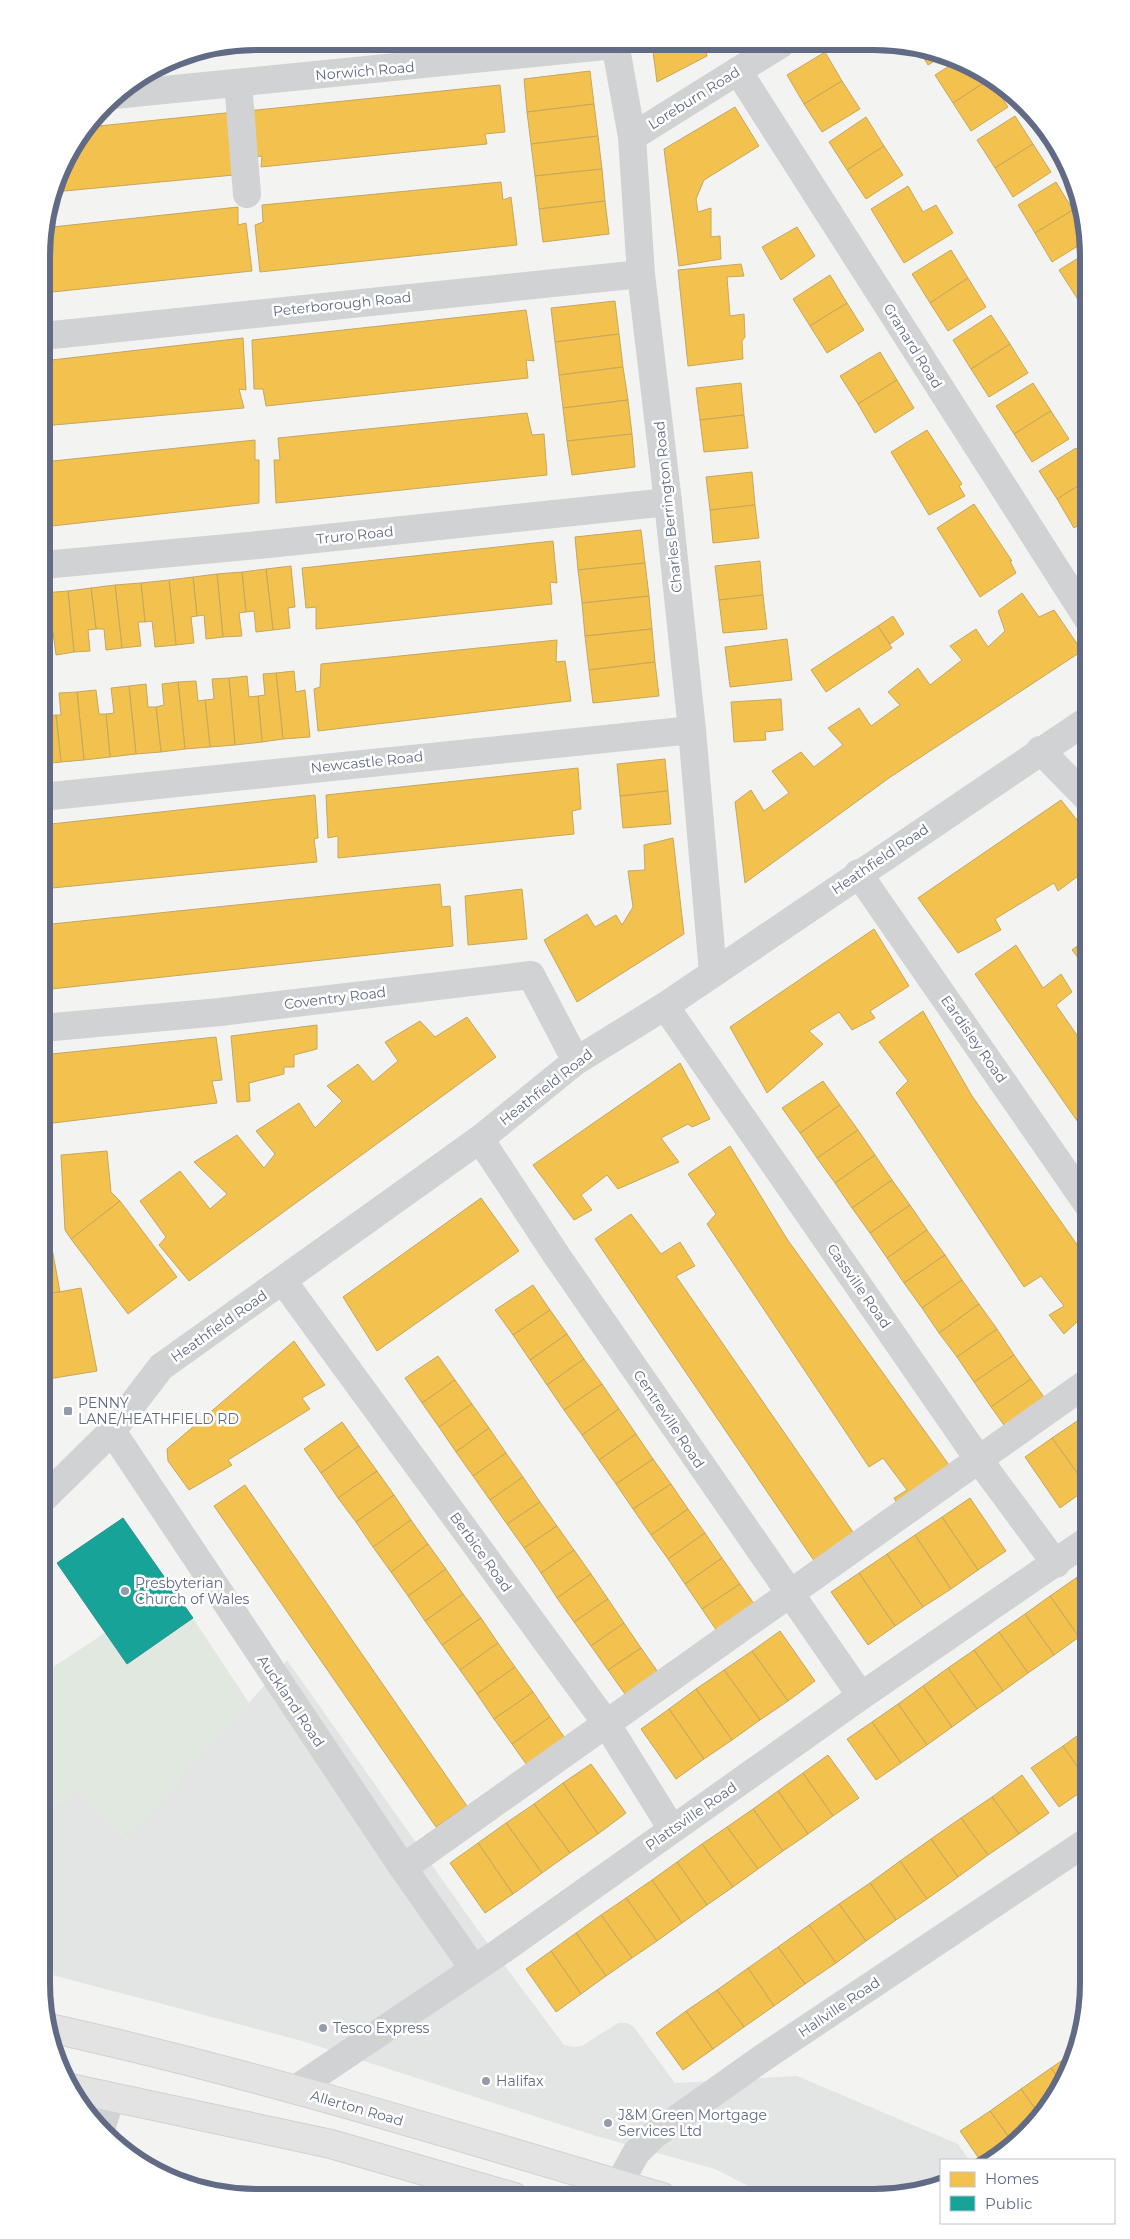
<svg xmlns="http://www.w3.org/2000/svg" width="1130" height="2239" font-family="Montserrat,sans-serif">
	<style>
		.built { fill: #e3e4e4 }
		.green { fill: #e1e8e0 }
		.homes { fill: #f2c14e; stroke: #c6a75e }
		.public { fill: #17a398; stroke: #2d9292 }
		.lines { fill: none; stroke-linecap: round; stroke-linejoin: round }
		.highway-casing { stroke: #d0d1d2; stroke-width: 30 }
		.minor { stroke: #d1d2d3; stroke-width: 28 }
		.highway { stroke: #e3e3e4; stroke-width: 28 }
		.poi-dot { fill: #949bab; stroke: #fff; stroke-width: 2 }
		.labels { text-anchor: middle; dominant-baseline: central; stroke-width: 5; stroke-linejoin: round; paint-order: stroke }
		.street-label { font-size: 14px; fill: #616b85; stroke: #fff }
		.poi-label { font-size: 14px; fill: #616b85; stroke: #fff; text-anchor: start }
		.rim { fill: none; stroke: #616b85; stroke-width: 6 }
	</style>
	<rect width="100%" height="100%" fill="#f3f4f2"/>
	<polygon class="built" points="287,1660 475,1926 564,2045 573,2047 582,2046 618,2023 627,2023 633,2026 675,2083 797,2076 958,2144 969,2160 941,2160 941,2187 874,2198 770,2197 715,2169 596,2136 302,2041 41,1972 41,1817 78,1790 126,1840"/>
	<polygon class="green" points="193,1618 249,1703 126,1840 78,1790 41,1817 42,1671 44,1673 105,1633 127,1664"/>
	<g class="homes">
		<polygon points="652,44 705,44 707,56 657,82"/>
		<polygon points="916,45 944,55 928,65"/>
		<polygon points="825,52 842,81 804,104 787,75"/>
		<polygon points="959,60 969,63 990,79 953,103 935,75"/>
		<polygon points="590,71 594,104 527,112 524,79"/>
		<polygon points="990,79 1008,107 971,131 953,103"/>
		<polygon points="842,81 860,109 822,132 804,104"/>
		<polygon points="500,85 505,132 485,134 487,144 261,167 262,156 248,158 247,111"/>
		<polygon points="594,104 598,136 531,144 527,112"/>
		<polygon points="735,107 759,146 704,180 696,199 698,212 711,208 711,237 720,236 721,259 679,266 664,149"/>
		<polygon points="235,112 234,175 54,192 64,161 89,127"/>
		<polygon points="1015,116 1033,144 995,168 977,140"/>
		<polygon points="866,117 884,146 847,170 829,142"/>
		<polygon points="598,136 602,169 535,176 531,144"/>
		<polygon points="1033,144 1051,172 1013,197 995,168"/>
		<polygon points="884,146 903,175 866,199 847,170"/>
		<polygon points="602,169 605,201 539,209 535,176"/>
		<polygon points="501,182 503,200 511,197 517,245 260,272 255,225 263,222 262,205"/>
		<polygon points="1056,182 1073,210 1035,233 1018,205"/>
		<polygon points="908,186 923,212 936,205 953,233 904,263 871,209"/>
		<polygon points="605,201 609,234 543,242 539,209"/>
		<polygon points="238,207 238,225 246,223 252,271 43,293 43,228"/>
		<polygon points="1073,210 1084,228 1086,241 1052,262 1035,233"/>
		<polygon points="797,227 815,256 781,280 762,247"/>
		<polygon points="951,250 968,278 930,303 912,274"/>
		<polygon points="1088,252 1089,291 1077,298 1059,270"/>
		<polygon points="741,264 744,276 727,277 730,316 744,314 745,337 742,341 743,359 688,366 678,270"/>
		<polygon points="830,275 847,303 810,326 793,299"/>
		<polygon points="968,278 986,307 948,331 930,303"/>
		<polygon points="1089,291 1089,317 1077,298"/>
		<polygon points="615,301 619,334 555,342 551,308"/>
		<polygon points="847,303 864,330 827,353 810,326"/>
		<polygon points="526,310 534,361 526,360 528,378 266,406 263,389 254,389 252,340"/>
		<polygon points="991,315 1010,344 971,369 953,340"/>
		<polygon points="619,334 623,367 559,375 555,342"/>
		<polygon points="243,338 246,390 239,389 244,408 43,426 43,361"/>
		<polygon points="1010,344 1028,373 989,397 971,369"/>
		<polygon points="880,352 897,380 858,404 840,376"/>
		<polygon points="623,367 628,400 563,408 559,375"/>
		<polygon points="897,380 914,408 875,433 858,404"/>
		<polygon points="741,383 744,415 700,420 696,388"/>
		<polygon points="1033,383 1051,411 1014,434 996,406"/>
		<polygon points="628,400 632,434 567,441 563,408"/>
		<polygon points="1051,411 1069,439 1032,462 1014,434"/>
		<polygon points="527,413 532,435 544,434 547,475 276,503 274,460 280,460 278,438"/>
		<polygon points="744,415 748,448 704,452 700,420"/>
		<polygon points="927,430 962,484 959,486 965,496 929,515 891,452"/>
		<polygon points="632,434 635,467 572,475 567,441"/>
		<polygon points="255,440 255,460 259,460 259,503 43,527 43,462"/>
		<polygon points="1076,448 1089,469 1089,479 1057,499 1039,471"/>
		<polygon points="752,472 755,505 710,510 706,477"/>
		<polygon points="1089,479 1089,519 1074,528 1057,499"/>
		<polygon points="974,504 1012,561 1010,561 1016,573 980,597 937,528"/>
		<polygon points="755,505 759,538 713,543 710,510"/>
		<polygon points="641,530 645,563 578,570 575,537"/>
		<polygon points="553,541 557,583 550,582 552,604 316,629 316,607 306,608 302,568"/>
		<polygon points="760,561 763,595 719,600 715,566"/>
		<polygon points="645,563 649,596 582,603 578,570"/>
		<polygon points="291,566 295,607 288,608 290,628 273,630 266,569"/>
		<polygon points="266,569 273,630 256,632 254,611 246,612 242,572"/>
		<polygon points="242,572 246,612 239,613 242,636 223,637 217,574"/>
		<polygon points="217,574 223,637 206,639 204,615 197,616 193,577"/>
		<polygon points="193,577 197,616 191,617 194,643 176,645 169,580"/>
		<polygon points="169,580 176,645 155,647 152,621 145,622 141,583"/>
		<polygon points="141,583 145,622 138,622 141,646 122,648 115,585"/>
		<polygon points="115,585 122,648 106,650 104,629 96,629 91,588"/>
		<polygon points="91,588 96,629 88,630 90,651 74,652 68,591"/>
		<polygon points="68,591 74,652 56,655 53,632 45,633 43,593"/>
		<polygon points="1022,593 1039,617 1054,610 1082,651 889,778 745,883 735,802 751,790 764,811 789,793 772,771 801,752 814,767 843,745 828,728 859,708 871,726 900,705 888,692 918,668 930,685 962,660 950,646 976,629 988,647 1005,631 998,611"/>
		<polygon points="763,595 767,629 723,633 719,600"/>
		<polygon points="649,596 652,629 585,636 582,603"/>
		<polygon points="893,616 904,634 890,644 878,626"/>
		<polygon points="878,626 892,648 826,692 811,670"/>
		<polygon points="652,629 655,662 589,670 585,636"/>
		<polygon points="787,639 792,680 730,687 725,647"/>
		<polygon points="557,640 556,662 565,661 571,701 318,731 314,689 320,687 321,664"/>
		<polygon points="655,662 659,696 593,703 589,670"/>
		<polygon points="294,671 296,692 305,690 310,737 283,739 276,673"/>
		<polygon points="276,673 283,739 262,742 258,696 265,695 263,674"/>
		<polygon points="247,676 249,697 258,696 262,742 235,745 229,678"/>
		<polygon points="229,678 235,745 210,747 205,700 214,699 212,679"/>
		<polygon points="196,681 198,701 205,700 210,747 185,749 178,682"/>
		<polygon points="178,682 185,749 161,752 156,707 164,705 162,684"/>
		<polygon points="146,684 148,707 156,707 161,752 136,754 129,686"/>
		<polygon points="129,686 136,754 110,757 106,714 114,713 111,688"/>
		<polygon points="96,690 99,714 106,714 110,757 84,760 77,692"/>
		<polygon points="77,692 84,760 61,762 56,715 61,715 59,693"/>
		<polygon points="43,696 44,696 46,716 56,715 61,762 43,764"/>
		<polygon points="781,699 783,730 765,732 766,740 734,742 731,702"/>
		<polygon points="665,759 668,791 620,796 617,764"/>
		<polygon points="578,768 581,809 572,811 574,834 338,858 338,836 328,838 326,795"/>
		<polygon points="668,791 671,824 623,828 620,796"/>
		<polygon points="315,795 318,838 314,839 317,862 42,889 42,825"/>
		<polygon points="1061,800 1089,835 1089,868 1058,891 1054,883 995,919 1001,930 958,953 918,898"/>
		<polygon points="673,838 684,934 577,1002 544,940 587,914 595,927 616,915 622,925 633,907 628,871 645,870 644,845"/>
		<polygon points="440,884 442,907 450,906 453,946 42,990 42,925"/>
		<polygon points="522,889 527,939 468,945 465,896"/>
		<polygon points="1089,892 1089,904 1082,897"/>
		<polygon points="1089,925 1089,959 1083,964 1072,950 1083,942 1078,937"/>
		<polygon points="874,929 909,986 870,1011 875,1018 852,1030 839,1012 809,1031 823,1044 767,1093 730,1027"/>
		<polygon points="1016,945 1043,988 1061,974 1072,992 1056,1005 1079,1038 1089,1032 1089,1138 975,974"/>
		<polygon points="923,1011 972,1096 1088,1260 1088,1338 1078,1321 1064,1334 1049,1315 1064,1306 1041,1276 1024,1287 896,1093 908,1081 879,1042"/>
		<polygon points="467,1017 496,1057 189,1281 159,1245 166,1237 140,1201 180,1171 210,1209 227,1194 194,1162 237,1135 264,1168 275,1154 256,1131 299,1103 315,1128 342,1101 327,1086 358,1064 373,1082 398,1061 385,1042 420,1021 435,1037"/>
		<polygon points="317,1025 317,1049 294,1055 294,1067 284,1067 284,1074 249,1083 250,1101 237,1102 231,1036"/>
		<polygon points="216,1037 222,1080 212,1081 217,1103 45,1124 42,1055"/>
		<polygon points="680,1063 710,1119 692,1127 688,1124 661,1138 679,1162 618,1189 607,1175 581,1195 592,1210 574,1220 533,1165"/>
		<polygon points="823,1081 840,1105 800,1133 782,1108"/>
		<polygon points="840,1105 858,1130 817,1158 800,1133"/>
		<polygon points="858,1130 875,1155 835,1183 817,1158"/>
		<polygon points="730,1146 787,1239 954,1472 900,1508 894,1498 907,1490 883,1458 869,1467 707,1224 716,1214 688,1174"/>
		<polygon points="107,1151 111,1192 120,1201 71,1239 65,1230 61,1155"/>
		<polygon points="875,1155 892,1180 852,1208 835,1183"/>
		<polygon points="42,1166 52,1221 42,1222"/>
		<polygon points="892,1180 910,1205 870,1233 852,1208"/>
		<polygon points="481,1198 519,1251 377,1351 343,1297"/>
		<polygon points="120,1201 177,1277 128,1314 71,1239"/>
		<polygon points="910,1205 927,1230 887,1258 870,1233"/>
		<polygon points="631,1214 661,1254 680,1242 695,1266 676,1276 855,1535 817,1565 595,1239"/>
		<polygon points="47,1221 60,1292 42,1295 42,1222"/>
		<polygon points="927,1230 945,1255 904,1283 887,1258"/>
		<polygon points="945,1255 962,1280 922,1308 904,1283"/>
		<polygon points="962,1280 979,1304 939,1333 922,1308"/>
		<polygon points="533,1285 550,1310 513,1335 495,1310"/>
		<polygon points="81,1288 97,1371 42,1380 42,1295"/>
		<polygon points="979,1304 997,1329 957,1357 939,1333"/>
		<polygon points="550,1310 567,1334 530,1360 513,1335"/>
		<polygon points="997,1329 1014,1355 974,1382 957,1357"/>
		<polygon points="567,1334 584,1359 547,1385 530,1360"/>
		<polygon points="294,1341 325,1385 302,1398 310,1409 228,1460 232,1465 189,1490 168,1461 167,1449"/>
		<polygon points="1014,1355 1031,1379 991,1407 974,1382"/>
		<polygon points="438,1356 455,1380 422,1403 405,1378"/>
		<polygon points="584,1359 602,1384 564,1410 547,1385"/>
		<polygon points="1088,1360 1088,1374 1087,1375 1082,1364"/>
		<polygon points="1031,1379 1049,1404 1009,1432 991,1407"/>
		<polygon points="455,1380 472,1404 439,1427 422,1403"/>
		<polygon points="602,1384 619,1409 582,1435 564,1410"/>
		<polygon points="472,1404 489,1428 456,1452 439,1427"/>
		<polygon points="619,1409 636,1434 599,1460 582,1435"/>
		<polygon points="1088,1413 1088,1431 1080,1419"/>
		<polygon points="1080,1419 1088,1431 1088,1488 1052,1438"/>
		<polygon points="342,1422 359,1446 321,1473 304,1449"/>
		<polygon points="489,1428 506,1453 473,1476 456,1452"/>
		<polygon points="636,1434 653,1459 616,1484 599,1460"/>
		<polygon points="1052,1438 1088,1488 1060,1508 1025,1457"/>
		<polygon points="359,1446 377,1471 338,1498 321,1473"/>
		<polygon points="506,1453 523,1477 490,1500 473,1476"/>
		<polygon points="653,1459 671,1484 633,1509 616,1484"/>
		<polygon points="377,1471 394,1495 356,1522 338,1498"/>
		<polygon points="523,1477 540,1502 507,1524 490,1500"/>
		<polygon points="671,1484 688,1509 651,1535 633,1509"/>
		<polygon points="245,1485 467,1806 436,1827 214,1506"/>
		<polygon points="394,1495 411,1520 373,1547 356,1522"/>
		<polygon points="970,1498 1006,1551 978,1570 942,1517"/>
		<polygon points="540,1502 557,1526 524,1548 507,1524"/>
		<polygon points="688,1509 705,1533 668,1559 651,1535"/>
		<polygon points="942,1517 978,1570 951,1589 915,1535"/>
		<polygon points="411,1520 428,1544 391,1572 373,1547"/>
		<polygon points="557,1526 574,1550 541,1573 524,1548"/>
		<polygon points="705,1533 722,1558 685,1584 668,1559"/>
		<polygon points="915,1535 951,1589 923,1607 887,1554"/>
		<polygon points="428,1544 446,1569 408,1596 391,1572"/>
		<polygon points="574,1550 591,1574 557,1598 541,1573"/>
		<polygon points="887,1554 923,1607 895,1626 859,1573"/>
		<polygon points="722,1558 740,1584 702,1609 685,1584"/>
		<polygon points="446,1569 463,1594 425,1621 408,1596"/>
		<polygon points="1088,1570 1088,1597 1076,1578"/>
		<polygon points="859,1573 895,1626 868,1645 831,1592"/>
		<polygon points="591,1574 608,1599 574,1622 557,1598"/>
		<polygon points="1076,1578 1088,1597 1088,1631 1079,1637 1050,1596"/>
		<polygon points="740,1584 757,1608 719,1634 702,1609"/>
		<polygon points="463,1594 481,1618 442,1645 425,1621"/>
		<polygon points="1050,1596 1079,1637 1054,1655 1025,1614"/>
		<polygon points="608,1599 624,1623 591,1646 574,1622"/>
		<polygon points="1025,1614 1054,1655 1028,1673 999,1632"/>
		<polygon points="481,1618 498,1643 460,1670 442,1645"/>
		<polygon points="624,1623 641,1648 608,1670 591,1646"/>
		<polygon points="780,1631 815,1681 788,1701 752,1651"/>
		<polygon points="999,1632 1028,1673 1003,1691 974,1650"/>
		<polygon points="498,1643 515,1667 477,1694 460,1670"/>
		<polygon points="641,1648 658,1672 625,1694 608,1670"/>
		<polygon points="974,1650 1003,1691 977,1709 948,1668"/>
		<polygon points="752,1651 788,1701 760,1720 724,1670"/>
		<polygon points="515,1667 533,1692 494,1719 477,1694"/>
		<polygon points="948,1668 977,1709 952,1727 923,1686"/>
		<polygon points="724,1670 760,1720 732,1740 696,1689"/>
		<polygon points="923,1686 952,1727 927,1745 898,1704"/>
		<polygon points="696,1689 732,1740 704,1759 669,1709"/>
		<polygon points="533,1692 550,1717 512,1744 494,1719"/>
		<polygon points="898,1704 927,1745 901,1763 872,1722"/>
		<polygon points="669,1709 704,1759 676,1779 641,1729"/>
		<polygon points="550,1717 567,1741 529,1768 512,1744"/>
		<polygon points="872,1722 901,1763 876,1780 847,1739"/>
		<polygon points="1088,1728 1088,1782 1063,1746"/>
		<polygon points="1063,1746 1088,1782 1088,1787 1059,1807 1031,1768"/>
		<polygon points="828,1755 859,1798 833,1816 803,1773"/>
		<polygon points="591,1764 626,1813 598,1834 563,1783"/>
		<polygon points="803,1773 833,1816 808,1834 778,1791"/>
		<polygon points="1022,1775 1049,1813 1019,1834 992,1797"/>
		<polygon points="563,1783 598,1834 570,1853 534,1804"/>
		<polygon points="778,1791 808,1834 783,1851 753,1809"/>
		<polygon points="992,1797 1019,1834 988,1855 961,1818"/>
		<polygon points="534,1804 570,1853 542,1873 506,1823"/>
		<polygon points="753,1809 783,1851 758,1869 727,1827"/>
		<polygon points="961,1818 988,1855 958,1877 931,1839"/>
		<polygon points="506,1823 542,1873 513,1894 478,1843"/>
		<polygon points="727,1827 758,1869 733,1887 702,1844"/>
		<polygon points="931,1839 958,1877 927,1899 900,1861"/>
		<polygon points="478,1843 513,1894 485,1913 450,1863"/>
		<polygon points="702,1844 733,1887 707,1905 677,1862"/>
		<polygon points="900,1861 927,1899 896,1920 870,1883"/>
		<polygon points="677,1862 707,1905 682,1923 652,1880"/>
		<polygon points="652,1880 682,1923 657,1941 626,1898"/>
		<polygon points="870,1883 896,1920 866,1941 839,1904"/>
		<polygon points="626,1898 657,1941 632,1958 601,1915"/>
		<polygon points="839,1904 866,1941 836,1963 809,1925"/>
		<polygon points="601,1915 632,1958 606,1976 576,1933"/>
		<polygon points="809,1925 836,1963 805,1984 778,1947"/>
		<polygon points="576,1933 606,1976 581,1994 551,1951"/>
		<polygon points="778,1947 805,1984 774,2006 748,1968"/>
		<polygon points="551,1951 581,1994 556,2012 526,1969"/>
		<polygon points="748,1968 774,2006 744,2027 717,1990"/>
		<polygon points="717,1990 744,2027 713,2049 686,2011"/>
		<polygon points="686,2011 713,2049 683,2070 656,2033"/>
		<polygon points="1076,2051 1073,2065 1062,2083 1051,2068"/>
		<polygon points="1051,2068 1062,2083 1041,2117 1021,2089"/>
		<polygon points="1021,2089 1041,2117 1013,2143 990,2111"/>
		<polygon points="990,2111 1013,2143 995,2160 980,2160 960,2131"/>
	</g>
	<polygon class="public" points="123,1518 193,1618 127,1664 57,1563"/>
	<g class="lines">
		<g class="highway-casing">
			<g id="highway">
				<path d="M49 2028C254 2073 460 2137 662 2197"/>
				<polyline points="70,2088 331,2144 514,2197"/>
			</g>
		</g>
		<g class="minor">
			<polyline points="615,43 632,137 641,274 668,502 692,730 713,973"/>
			<polyline points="738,71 1089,621"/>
			<polyline points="238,83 247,194"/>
			<polyline points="114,95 615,45"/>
			<polyline points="632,137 781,44"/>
			<polyline points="43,336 641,274"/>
			<polyline points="43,565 269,544 668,502"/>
			<polyline points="1040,750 1089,800"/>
			<polyline points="42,797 692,730"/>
			<polyline points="858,873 1088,1205"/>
			<polyline points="665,1006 979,1460 1056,1564"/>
			<polyline points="42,1028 220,1012 531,975 576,1061"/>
			<polyline points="480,1139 557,1256 861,1696"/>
			<polyline points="283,1281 606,1723 672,1829"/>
			<polyline points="112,1431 403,1868 474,1969"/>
			<polyline points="42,1500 112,1431 161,1367 480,1139 576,1061 665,1006 1089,719"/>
			<polyline points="403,1868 1088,1382"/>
			<polyline points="294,2090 501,1951 861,1696 1088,1540"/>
			<polyline points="101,2129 111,2097"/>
			<polyline points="615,2197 619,2184 636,2153 654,2135 764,2057 1088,1841"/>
		</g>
		<use href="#highway" class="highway"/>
	</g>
	<g class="poi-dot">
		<rect x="63" y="1406" width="10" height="10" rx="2.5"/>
		<circle cx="125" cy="1591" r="5"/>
		<circle cx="323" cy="2028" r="5"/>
		<circle cx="486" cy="2081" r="5"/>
		<circle cx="608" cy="2123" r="5"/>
	</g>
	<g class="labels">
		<g class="street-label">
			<text transform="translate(365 71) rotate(-5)">Norwich Road</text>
			<text transform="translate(694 98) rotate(-32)">Loreburn Road</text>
			<text transform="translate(342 304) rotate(-6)">Peterborough Road</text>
			<text transform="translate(913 346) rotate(58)">Granard Road</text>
			<text transform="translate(668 507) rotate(-96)">Charles Berrington Road</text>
			<text transform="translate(355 535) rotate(-6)">Truro Road</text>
			<text transform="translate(367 762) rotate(-6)">Newcastle Road</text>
			<text transform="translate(880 859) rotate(-34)">Heathfield Road</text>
			<text transform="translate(335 998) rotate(-7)">Coventry Road</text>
			<text transform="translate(974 1039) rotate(55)">Eardisley Road</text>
			<text transform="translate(546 1087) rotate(-38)">Heathfield Road</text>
			<text transform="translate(859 1286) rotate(55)">Cassville Road</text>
			<text transform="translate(219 1326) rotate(-35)">Heathfield Road</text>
			<text transform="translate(669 1419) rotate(56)">Centreville Road</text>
			<text transform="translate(481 1552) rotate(54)">Berbice Road</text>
			<text transform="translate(291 1701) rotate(56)">Auckland Road</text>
			<text transform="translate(691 1816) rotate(-35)">Plattsville Road</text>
			<text transform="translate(839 2007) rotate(-34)">Hallville Road</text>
			<text transform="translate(357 2108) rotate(16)">Allerton Road</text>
		</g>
		<g class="poi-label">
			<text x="78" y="1403">PENNY<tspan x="78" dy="16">LANE/HEATHFIELD RD</tspan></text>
			<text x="135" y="1583">Presbyterian<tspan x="135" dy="16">Church of Wales</tspan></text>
			<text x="333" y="2028">Tesco Express</text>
			<text x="496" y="2081">Halifax</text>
			<text x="618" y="2115">J&amp;M Green Mortgage<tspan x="618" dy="16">Services Ltd</tspan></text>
		</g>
	</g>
	<path d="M0 0H1130V2239H0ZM256 50H874A206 206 0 0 1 1080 256V1983A206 206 0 0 1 874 2189H256A206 206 0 0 1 50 1983V256A206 206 0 0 1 256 50Z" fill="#fff" fill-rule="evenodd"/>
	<path class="rim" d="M256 50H874A206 206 0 0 1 1080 256V1983A206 206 0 0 1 874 2189H256A206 206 0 0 1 50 1983V256A206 206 0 0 1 256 50Z"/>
	<rect x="940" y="2159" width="175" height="65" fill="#ffffff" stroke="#c0c4ce"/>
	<rect x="950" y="2172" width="25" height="15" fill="#f2c14e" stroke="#c0c4ce"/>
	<text x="985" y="2184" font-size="15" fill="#616b85">Homes</text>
	<rect x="950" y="2196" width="25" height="15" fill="#17a398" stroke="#c0c4ce"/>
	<text x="985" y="2209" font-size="15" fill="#616b85">Public</text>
</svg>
